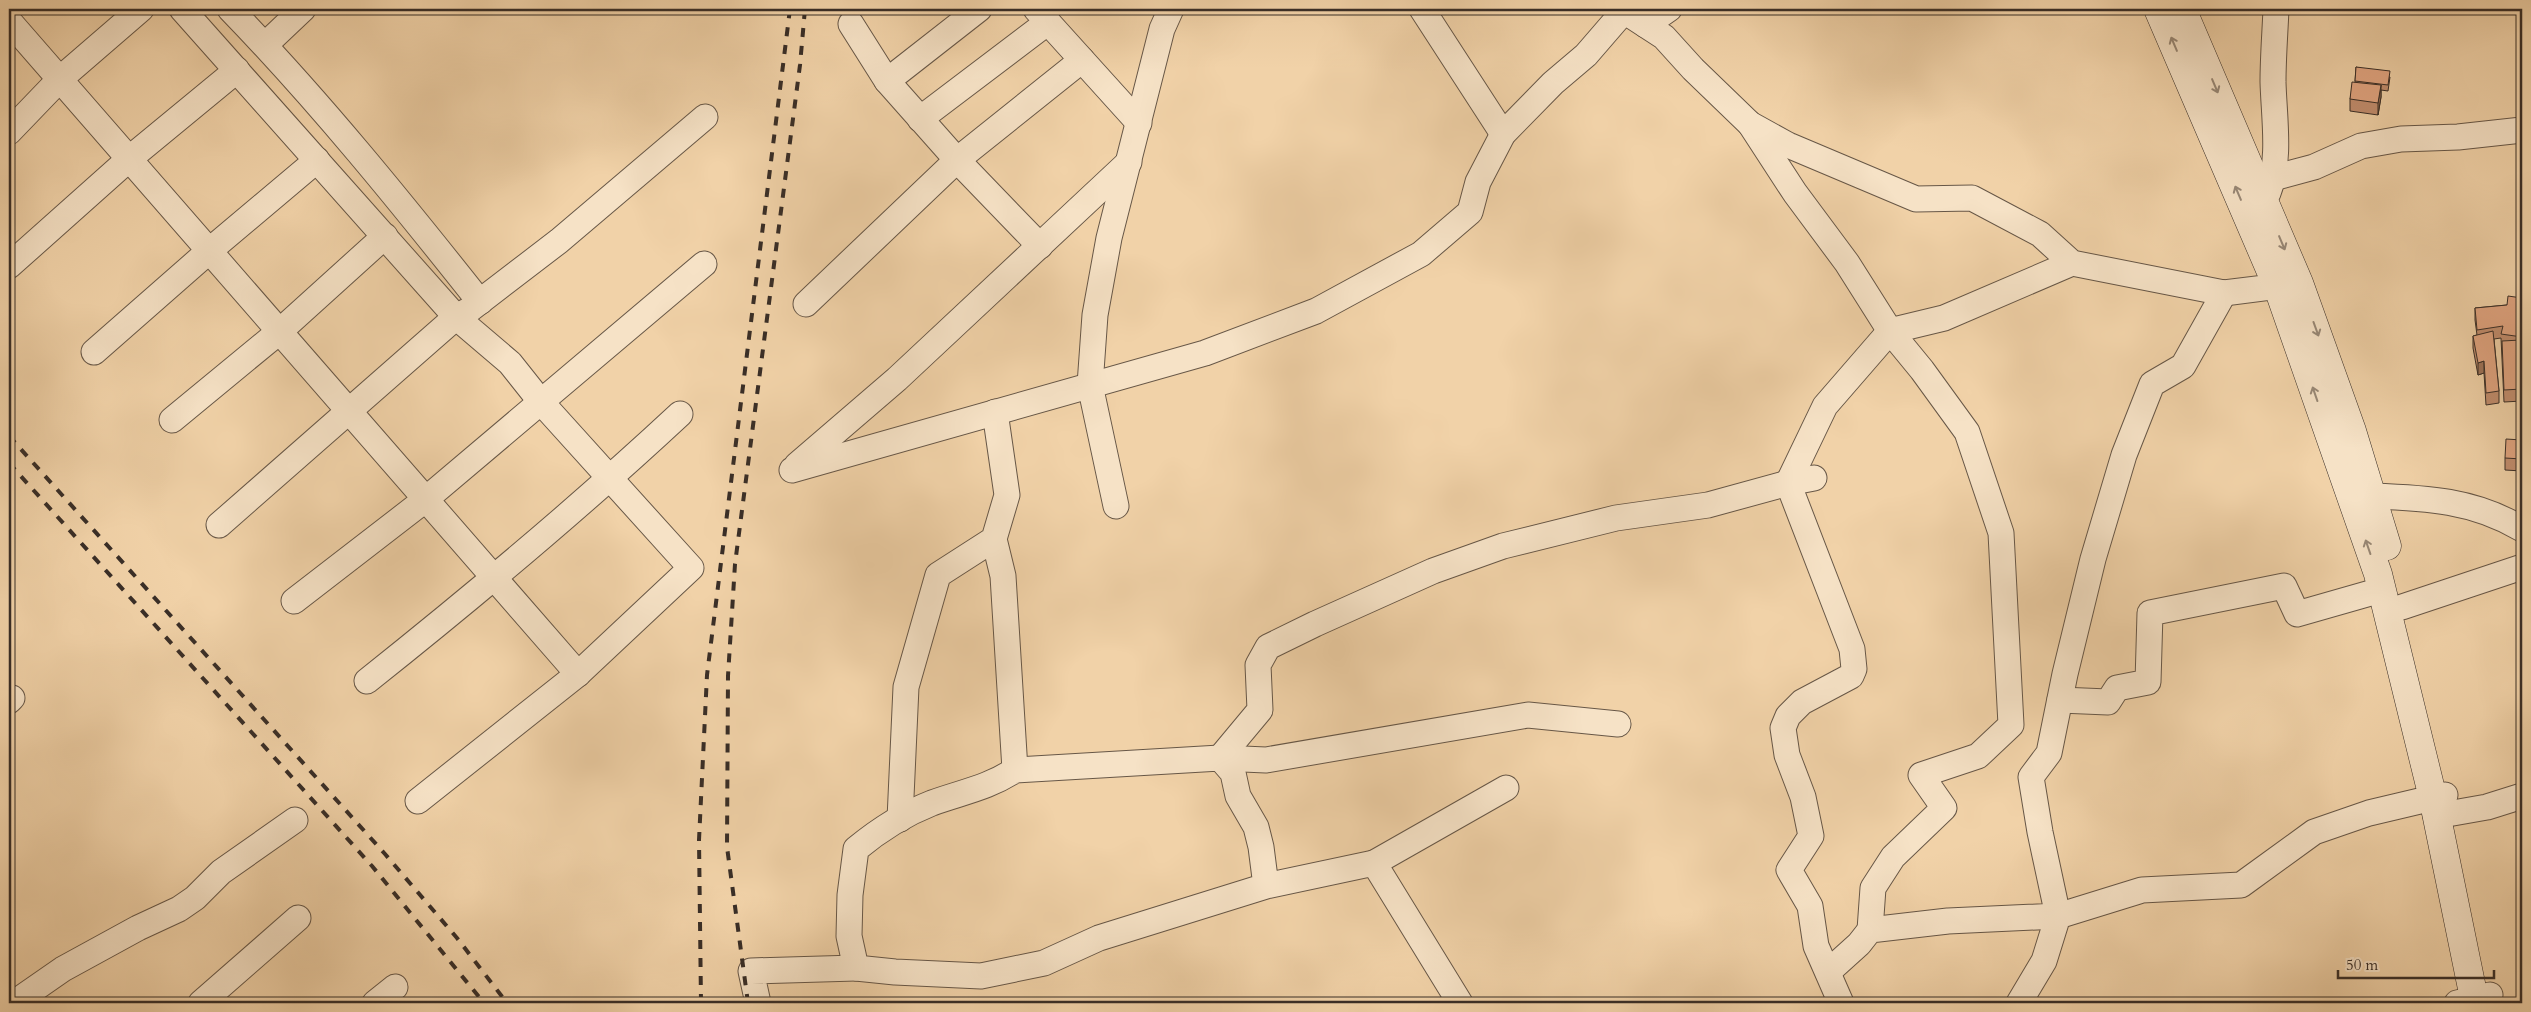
<svg xmlns="http://www.w3.org/2000/svg" width="2531" height="1012" font-family="Cardo,serif">
	<style>
		.lines { fill: none; stroke-linecap: round; stroke-linejoin: round }
		.minor-casing { stroke: #675747; stroke-width: 27 }
		.secondary-casing { stroke: #392e27; stroke-width: 29 }
		.minor { stroke: #f6e2c6; stroke-width: 25 }
		.secondary { stroke: #f6e2c6; stroke-width: 28 }
		.rail { stroke: #392e27; stroke-width: 4; stroke-dasharray: 9 9; stroke-linecap: butt }
		.wall { fill: #c28e6f; stroke: #392e27 }
		.shaded-wall { fill: #9e745a; stroke: #392e27 }
		.building { fill: #e1a581; stroke: #392e27 }
		.oneway { stroke: #988876 }
	</style>
	<rect width="100%" height="100%" fill="#f1d2a8"/>
	<filter id="stains"><feTurbulence type="fractalNoise" baseFrequency=".004" numOctaves="4"/><feColorMatrix values="0 0 0 0 .2 0 0 0 0 .09 0 0 0 0 .02 0 0 0 .5 -.17"/></filter>
	<radialGradient id="worn" r=".72"><stop offset=".6" stop-color="#630" stop-opacity="0"/><stop offset="1" stop-color="#630" stop-opacity=".3"/></radialGradient>
	<g class="lines">
		<g class="minor-casing">
			<g id="minor">
				<path d="M230 9C319 101 400 201 480 302"/>
				<polyline points="1036,9 1139,123"/>
				<polyline points="1422,9 1503,134"/>
				<polyline points="1621,9 1664,37 1693,69 1750,124 1788,145 1916,199 1972,198 2040,234 2072,263 2224,293 2296,284"/>
				<polyline points="9,21 578,674 691,568 541,402 510,363 456,317 182,9"/>
				<polyline points="851,24 887,81 957,160 1040,246"/>
				<polyline points="1646,25 1669,9"/>
				<polyline points="265,45 303,9"/>
				<polyline points="887,81 979,9"/>
				<polyline points="920,119 1048,22"/>
				<polyline points="1750,124 1795,193 1847,263 1890,331 1922,370 1967,432 2001,533 2011,725 1978,756 1921,775 1944,808 1893,857 1873,888 1870,930"/>
				<polyline points="9,132 60,79 141,9"/>
				<polyline points="2273,178 2314,167 2361,146 2401,139 2458,137 2522,130"/>
				<path d="M2268 193C2281 159 2274 118 2273 82 2273 58 2275 33 2276 9"/>
				<polyline points="9,266 129,159 237,70"/>
				<polyline points="806,304 957,160 1082,60"/>
				<polyline points="94,352 209,251 317,160"/>
				<polyline points="172,420 280,331 385,236"/>
				<polyline points="797,465 897,379 1129,162"/>
				<polyline points="792,470 1205,353 1316,311 1421,254 1470,212 1478,182 1503,134 1553,83 1586,55 1624,11"/>
				<path d="M2372 496C2426 498 2474 500 2522 529"/>
				<polyline points="1116,506 1090,385 1095,315 1109,238 1162,29 1171,9"/>
				<polyline points="219,525 456,317 469,310 559,241 705,117"/>
				<polyline points="994,539 1003,576 1015,770"/>
				<polyline points="294,601 426,499 704,264"/>
				<polyline points="2402,607 2522,567"/>
				<path d="M367 681C475 595 579 508 680 414"/>
				<polyline points="2060,700 2108,702 2117,688 2148,682 2150,613 2284,586 2297,614 2381,590"/>
				<polyline points="9,701 12,698"/>
				<polyline points="1220,758 1260,710 1258,665 1268,647 1315,624 1433,571 1503,546 1616,518 1708,505 1788,483 1814,478"/>
				<polyline points="1220,758 1266,760 1528,715 1618,724"/>
				<polyline points="418,801 578,674"/>
				<polyline points="2436,816 2487,807 2522,796"/>
				<polyline points="900,819 906,687 938,575 994,539 1007,495 995,412"/>
				<polyline points="1374,863 1506,788"/>
				<path d="M1266 886 1261 847 1256 827 1238 796 1233 773 1220 758 1015 770C988 788 962 792 932 803 904 814 879 830 856 849L850 895 849 936 856 968 895 972 981 976 1044 963 1099 938 1266 886 1374 863 1460 1003"/>
				<polyline points="1828,972 1859,944 1870,930 1948,921 2058,916 2040,832 2031,777 2049,753 2065,674 2093,559 2124,455 2152,384 2183,366 2224,293"/>
				<polyline points="14,1003 63,969 138,928 179,909 195,898 221,872 295,820"/>
				<polyline points="201,1003 298,918"/>
				<polyline points="375,1003 395,987"/>
				<polyline points="758,1003 751,971 856,968"/>
				<polyline points="1841,1003 1816,946 1810,906 1789,870 1811,836 1803,797 1787,755 1783,728 1788,716 1802,702 1851,676 1854,669 1852,649 1788,483 1825,406 1890,331 1944,318 2072,263"/>
				<polyline points="2019,1003 2044,961 2058,916 2142,890 2241,885 2314,832 2369,813 2445,795"/>
				<polyline points="2457,1003 2490,995"/>
			</g>
		</g>
		<g class="secondary-casing">
			<g id="secondary">
				<polyline points="2158,9 2278,288 2378,574 2433,798 2475,1003"/>
				<polyline points="2182,9 2299,283 2352,431 2387,546"/>
			</g>
		</g>
		<use href="#minor" class="minor"/>
		<use href="#secondary" class="secondary"/>
		<g class="rail">
			<polyline points="9,436 385,854 457,938 507,1003"/>
			<polyline points="9,463 372,866 484,1003"/>
			<polyline points="701,1003 699,840 707,675 790,9"/>
			<polyline points="748,1003 727,847 728,676 735,564 800,65 805,9"/>
		</g>
	</g>
	<g class="wall">
		<polygon points="2356,67 2390,77 2388,91 2381,90 2381,97 2378,115 2350,111 2350,99 2355,82"/>
		<polygon points="2522,298 2522,349 2521,349 2522,401 2504,402 2501,338 2494,339 2499,391 2499,403 2486,405 2484,373 2478,375 2473,348 2473,336 2477,335 2475,320 2475,308 2507,305"/>
		<polygon points="2522,440 2522,471 2505,470 2505,458"/>
	</g>
	<g class="shaded-wall">
		<polygon points="2381,85 2381,97 2378,115 2378,103"/>
		<polygon points="2484,361 2484,373 2478,375 2478,363"/>
	</g>
	<g class="building">
		<polygon points="2356,67 2390,71 2388,85 2355,81"/>
		<polygon points="2352,82 2381,85 2378,103 2350,99"/>
		<polygon points="2508,296 2522,298 2522,337 2501,334 2503,326 2477,330 2475,308 2507,305"/>
		<polygon points="2493,331 2499,391 2486,393 2484,361 2478,363 2473,336"/>
		<polygon points="2521,340 2522,389 2504,390 2502,341"/>
		<polygon points="2506,439 2522,440 2522,459 2505,458"/>
	</g>
	<defs><path id="oneway-shaft" d="M-6 0H5M1.5-3L5.5 0L1.5 3" fill="none" stroke-width="1.6" stroke-linecap="round" stroke-linejoin="round" transform="scale(1.25)"/></defs>
	<g class="oneway">
		<use href="#oneway-shaft" transform="translate(2174 44) rotate(-113)"/>
		<use href="#oneway-shaft" transform="translate(2215 86) rotate(67)"/>
		<use href="#oneway-shaft" transform="translate(2238 193) rotate(-113)"/>
		<use href="#oneway-shaft" transform="translate(2282 243) rotate(67)"/>
		<use href="#oneway-shaft" transform="translate(2316 329) rotate(70)"/>
		<use href="#oneway-shaft" transform="translate(2315 394) rotate(-109)"/>
		<use href="#oneway-shaft" transform="translate(2368 547) rotate(-109)"/>
	</g>
	<rect width="2531" height="1012" fill="none" stroke="#f1d2a8" stroke-width="30"/>
	<rect x="10" y="10" width="2511" height="992" fill="none" stroke="#392e27" stroke-width="2.5"/>
	<rect x="15" y="15" width="2501" height="982" fill="none" stroke="#392e27"/>
	<path d="M2338 970v8h156v-8" fill="none" stroke="#392e27" stroke-width="2.5"/>
	<text x="2346" y="970" font-size="15" fill="#392e27" stroke="#f6e2c6" stroke-width="4" paint-order="stroke">50 m</text>
	<rect width="100%" height="100%" filter="url(#stains)"/>
	<rect width="100%" height="100%" fill="url(#worn)"/>
</svg>
